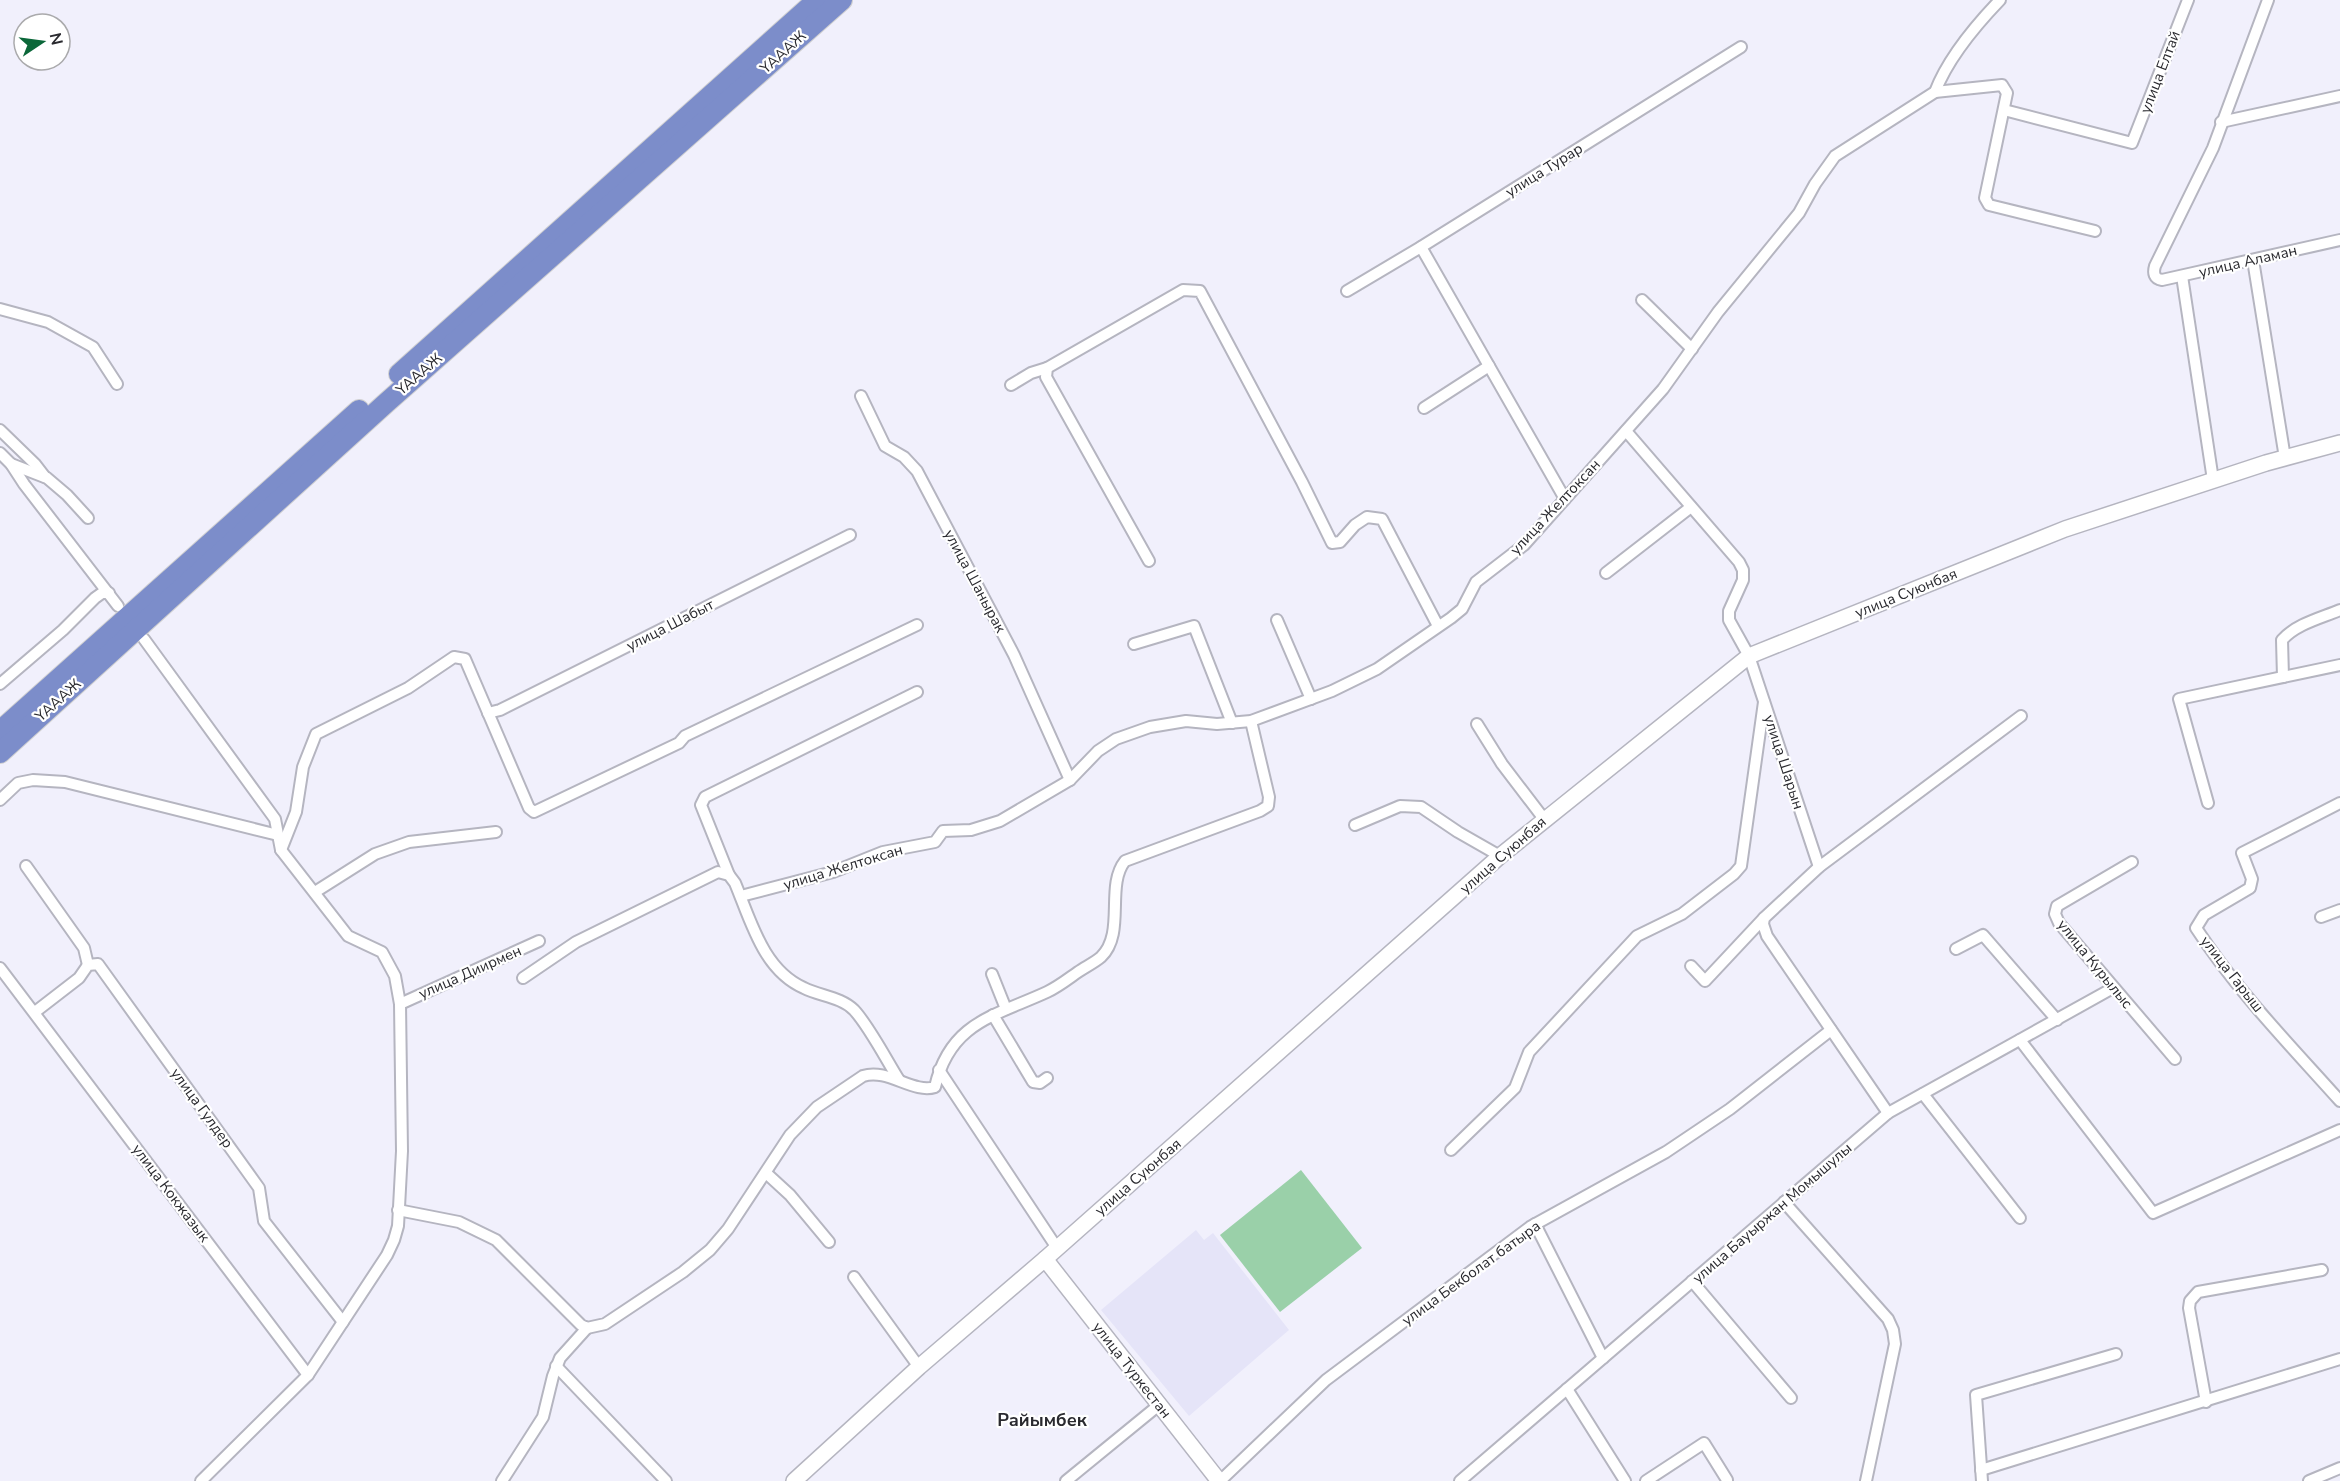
<svg xmlns="http://www.w3.org/2000/svg" width="2340" height="1481" font-family="'Nunito Sans',sans-serif">
	<style>
		.built { fill: #e5e4f8 }
		.green { fill: #9ad0a9 }
		.lines { fill: none; stroke-linecap: round; stroke-linejoin: round }
		.street-casing { stroke: #b5b5c0; stroke-width: 14 }
		.secondary-casing { stroke: #b5b5c0; stroke-width: 18 }
		.highway-casing { stroke: #d0d0d1; stroke-width: 22 }
		.street { stroke: #fff; stroke-width: 10 }
		.secondary { stroke: #fff; stroke-width: 15 }
		.highway { stroke: #7c8dca; stroke-width: 20 }
		.labels { text-anchor: middle; dominant-baseline: central; stroke-width: 4.5; stroke-linejoin: round; paint-order: stroke }
		.street-label { font-size: 15px; fill: #2a2a2f; stroke: #fff }
		.quarter-label { font-size: 18px; font-weight: bold; fill: #2a2a2f; stroke: #fff }
	</style>
	<rect width="100%" height="100%" fill="#f1f0fc"/>
	<polygon class="built" points="1196,1230 1204,1240 1213,1233 1289,1330 1189,1416 1101,1310"/>
	<polygon class="green" points="1301,1170 1362,1248 1280,1312 1220,1235"/>
	<g class="lines">
		<g class="street-casing">
			<g id="street">
				<path d="M2268 0 2213 148 2155 266C2153 273 2154 279 2162 280L2340 240"/>
				<polyline points="1935,92 2002,85 2007,93 1985,198 1989,205 2095,231"/>
				<polyline points="2004,110 2132,143 2188,0"/>
				<polyline points="2221,122 2340,96"/>
				<polyline points="1421,247 1565,499"/>
				<polyline points="2253,260 2285,458"/>
				<polyline points="2182,276 2213,480"/>
				<polyline points="1347,291 1421,247 1741,47"/>
				<polyline points="1642,300 1692,349"/>
				<polyline points="0,309 48,322 93,347 117,384"/>
				<polyline points="1011,385 1031,373 1047,368"/>
				<polyline points="861,396 885,446 904,457 917,471 1014,655 1070,780"/>
				<polyline points="1424,408 1489,366"/>
				<polyline points="0,430 35,464 45,477"/>
				<polyline points="1626,431 1739,562 1743,570 1743,580 1729,611 1729,620 1749,656 1819,867"/>
				<polyline points="0,453 11,464 24,484 118,606"/>
				<polyline points="11,464 47,478 67,495 88,518"/>
				<polyline points="1149,561 1046,377 1047,368 1183,290 1200,291 1302,482 1332,543 1340,542 1355,525 1367,517 1382,519 1438,626"/>
				<polyline points="1606,573 1691,507"/>
				<polyline points="1277,620 1311,699"/>
				<polyline points="144,639 275,819 281,850 348,936 382,952 395,976 400,1004 402,1151 398,1226 394,1240 387,1255 308,1375 201,1481"/>
				<polyline points="1134,644 1194,626 1232,723"/>
				<path d="M2283 677 2282 640C2296 624 2321 618 2340 610"/>
				<polyline points="0,684 63,630 95,598 102,593 109,593"/>
				<polyline points="488,713 500,710 850,535"/>
				<polyline points="1477,724 1502,764 1544,819"/>
				<polyline points="0,800 18,783 33,780 65,782 278,835"/>
				<polyline points="2208,803 2179,699 2340,665"/>
				<path d="M2340 803 2242 853 2252 879 2250 888 2204 915 2196 928C2237 991 2290 1045 2340 1101"/>
				<polyline points="1355,825 1400,806 1421,807 1458,832 1500,856"/>
				<polyline points="281,850 296,812 303,767 316,734 408,688 454,657 465,659 529,808 534,812 679,743 685,736 917,625"/>
				<polyline points="2132,862 2057,906 2055,914 2059,923 2175,1059"/>
				<polyline points="26,866 84,948 88,965"/>
				<polyline points="729,875 701,805 705,797 917,692"/>
				<polyline points="315,892 375,854 409,842 496,832"/>
				<path d="M741 896 833 872 883 852 935 842 943 831 971 830 1000 821 1070 780 1098 751 1116 739 1150 727 1186 721 1217 724 1251 721 1332 691 1377 669 1451 618 1462 609 1476 582 1524 545 1663 389 1718 312 1799 213 1815 184 1835 156 1935 92C1948 58 1975 26 2000 0"/>
				<polyline points="2321,917 2340,910"/>
				<polyline points="1956,949 1983,935 2057,1020"/>
				<polyline points="1691,966 1705,981 1764,918"/>
				<polyline points="0,968 308,1375"/>
				<polyline points="992,974 1006,1009"/>
				<path d="M523 978 576 942 718 872 729 875 735 883C751 921 763 970 804 988 820 996 841 997 854 1010 869 1026 887 1061 899 1080"/>
				<polyline points="400,1004 539,941"/>
				<polyline points="35,1012 79,978 88,965 98,964 259,1188 264,1221 343,1322"/>
				<polyline points="993,1015 1033,1082 1040,1083 1047,1078"/>
				<polyline points="2020,1040 2153,1213 2340,1130"/>
				<polyline points="939,1070 1057,1248"/>
				<polyline points="1923,1094 2020,1218"/>
				<polyline points="1888,1113 1767,936 1763,924 1764,918 1819,867 2021,716"/>
				<polyline points="1451,1150 1515,1088 1529,1052 1637,936 1682,914 1734,874 1741,866 1764,702"/>
				<polyline points="766,1173 790,1195 829,1242"/>
				<polyline points="1784,1202 1888,1319 1893,1330 1895,1344 1866,1481"/>
				<path d="M398 1210 459 1222 496 1240 581 1325 587 1328 605 1324 683 1272 710 1250 728 1229 790 1135 817 1107 863 1076C888 1068 913 1094 935 1087 950 1022 995 1016 1047 992 1058 987 1068 979 1078 972 1085 967 1094 963 1101 957 1126 933 1105 886 1125 861L1260 811 1268 806 1269 797 1251 721"/>
				<polyline points="1535,1224 1603,1358"/>
				<polyline points="854,1277 919,1367"/>
				<polyline points="1692,1281 1791,1398"/>
				<polyline points="556,1366 666,1481"/>
				<polyline points="1567,1389 1625,1481"/>
				<polyline points="2206,1402 2189,1308 2190,1301 2198,1292 2322,1270"/>
				<polyline points="1981,1470 2340,1359"/>
				<polyline points="502,1481 543,1417 553,1376 560,1358 587,1328"/>
				<polyline points="1066,1481 1159,1405"/>
				<polyline points="1220,1481 1326,1380 1530,1227 1666,1152 1730,1109 1831,1030"/>
				<polyline points="1460,1481 1888,1113 2113,988"/>
				<polyline points="1646,1481 1704,1443 1727,1480"/>
				<polyline points="1982,1481 1976,1395 2116,1354"/>
				<polyline points="2309,1481 2340,1468"/>
			</g>
		</g>
		<g class="secondary-casing">
			<g id="secondary">
				<polyline points="1045,1259 1219,1481"/>
				<polyline points="794,1481 919,1367 1045,1259 1500,856 1749,656 2065,529 2266,463 2340,443"/>
			</g>
		</g>
		<g class="highway-casing">
			<g id="highway">
				<polyline points="399,374 817,0"/>
				<polyline points="0,731 359,410"/>
				<polyline points="0,753 386,403 842,0"/>
			</g>
		</g>
		<use href="#street" class="street"/>
		<use href="#secondary" class="secondary"/>
		<use href="#highway" class="highway"/>
	</g>
	<g class="labels">
		<g class="street-label">
			<text transform="translate(783 52) rotate(-42)">ҮАААЖ</text>
			<text transform="translate(2160 72) rotate(-69)">улица Елтай</text>
			<text transform="translate(1544 170) rotate(-32)">улица Турар</text>
			<text transform="translate(2248 261) rotate(-13)">улица Аламан</text>
			<text transform="translate(419 374) rotate(-41)">ҮАААЖ</text>
			<text transform="translate(1555 507) rotate(-47)">улица Желтоксан</text>
			<text transform="translate(975 581) rotate(62)">улица Шанырак</text>
			<text transform="translate(1906 593) rotate(-22)">улица Суюнбая</text>
			<text transform="translate(670 625) rotate(-27)">улица Шабыт</text>
			<text transform="translate(58 700) rotate(-42)">ҮАААЖ</text>
			<text transform="translate(1784 762) rotate(72)">улица Шарын</text>
			<text transform="translate(1503 855) rotate(-41)">улица Суюнбая</text>
			<text transform="translate(843 867) rotate(-17)">улица Желтоксан</text>
			<text transform="translate(2095 964) rotate(51)">улица Курылыс</text>
			<text transform="translate(470 972) rotate(-24)">улица Диирмен</text>
			<text transform="translate(2232 974) rotate(52)">улица Гарыш</text>
			<text transform="translate(202 1108) rotate(54)">улица Гулдер</text>
			<text transform="translate(1138 1177) rotate(-41)">улица Суюнбая</text>
			<text transform="translate(171 1193) rotate(53)">улица Кокжазык</text>
			<text transform="translate(1772 1213) rotate(-41)">улица Бауыржан Момышулы</text>
			<text transform="translate(1471 1273) rotate(-36)">улица Бекболат батыра</text>
			<text transform="translate(1132 1370) rotate(52)">улица Туркестан</text>
		</g>
		<g class="quarter-label">
			<text x="1042" y="1420">Райымбек</text>
		</g>
	</g>
	<g transform="translate(42 42) rotate(77)"><circle r="28" fill="#ffffff" stroke="#aaaaac" stroke-width="1.5"/>
	<path d="M0-4.5L10 22L0 15L-10 22Z" fill="#0b6739"/>
	<text y="-9" font-size="16" font-weight="bold" text-anchor="middle" fill="#2a2a2f">N</text>
	</g>
</svg>
